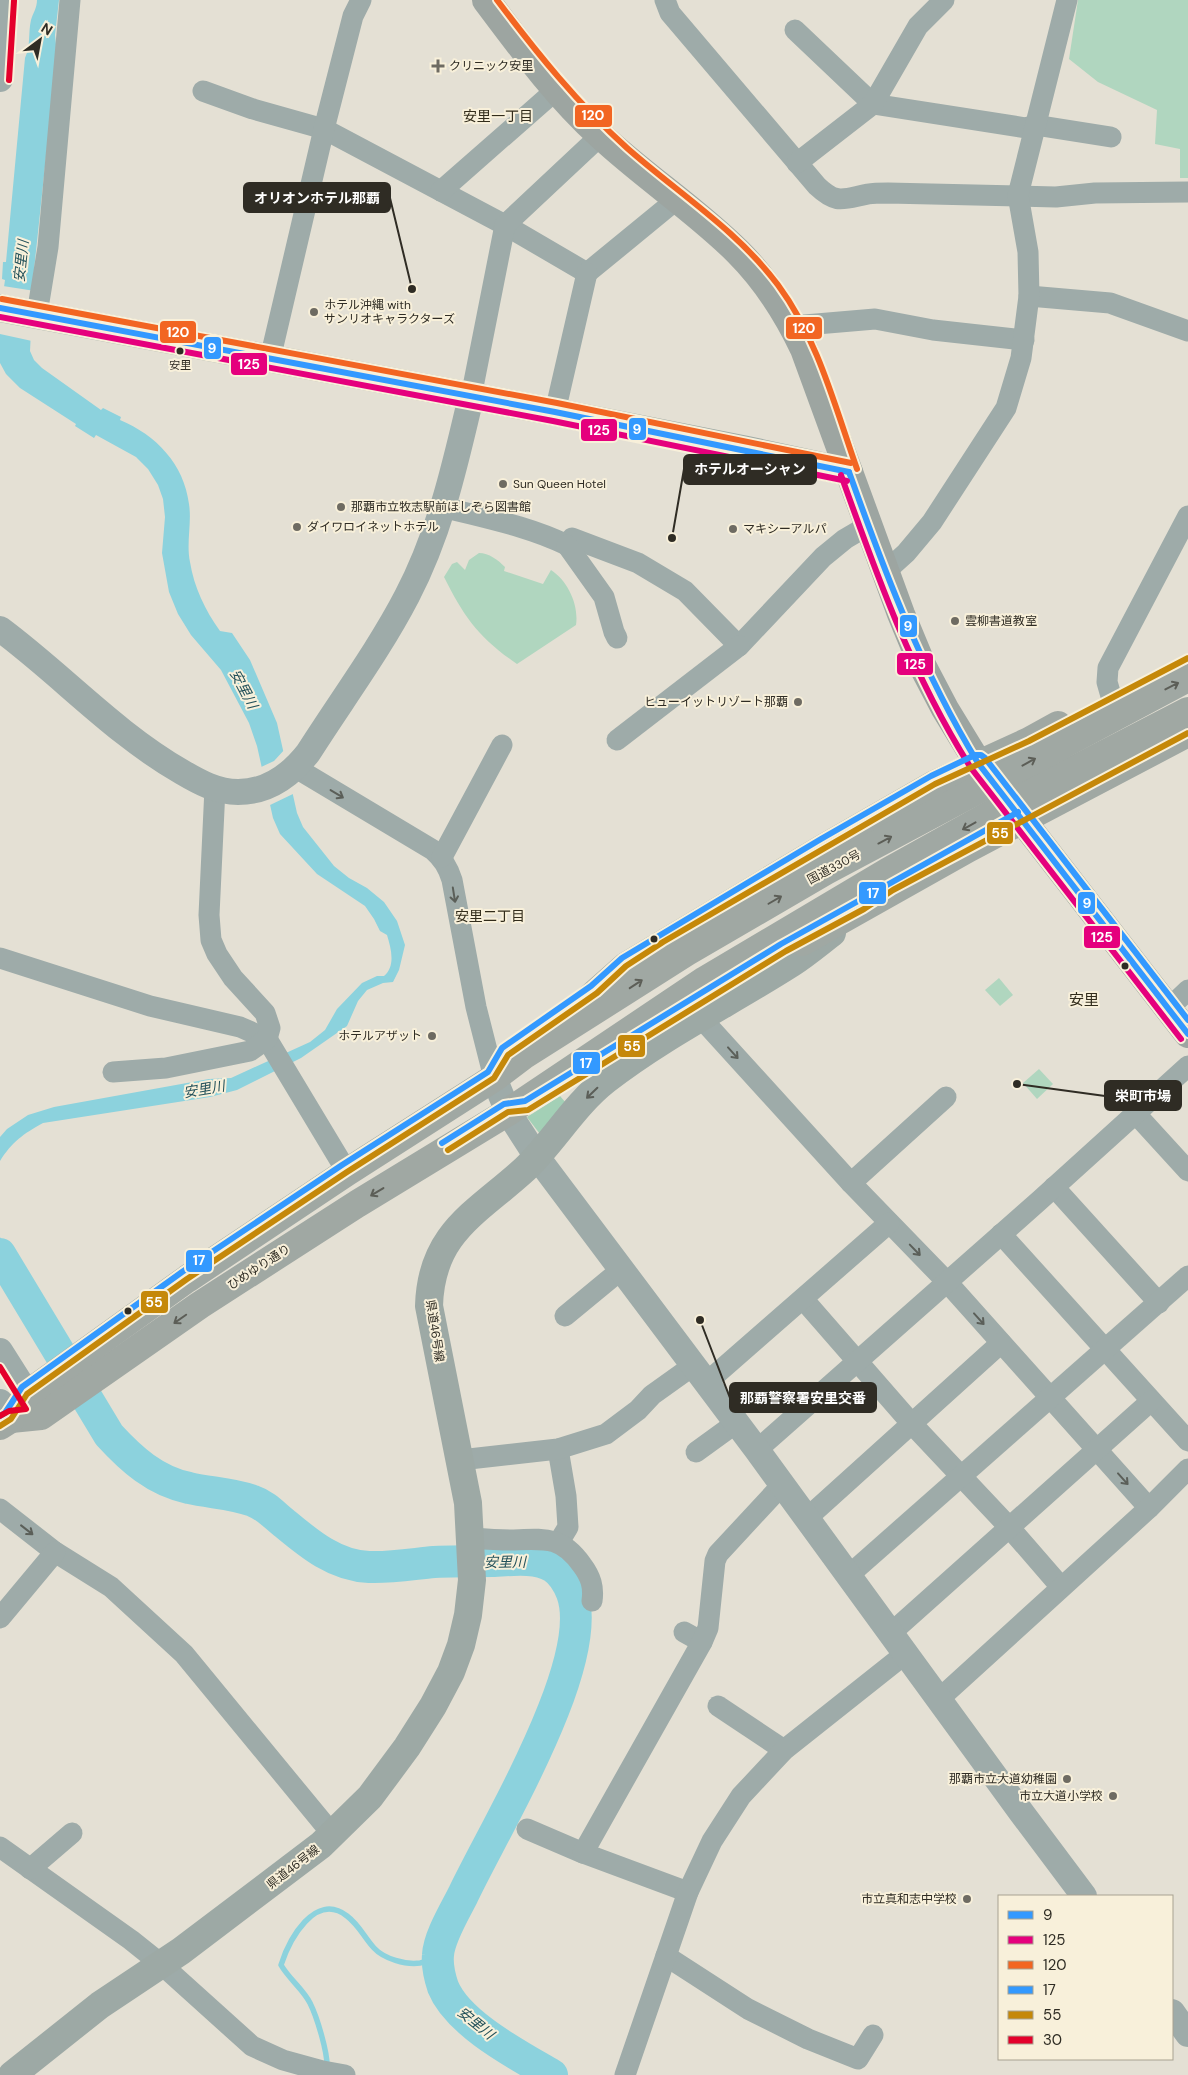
<svg xmlns="http://www.w3.org/2000/svg" width="1188" height="2075" font-family="'DM Sans','Noto Sans JP',sans-serif">
	<style>
		.green { fill: #b0d6bf }
		.forest { fill: #a3d0b6 }
		.water { fill: #8cd2dd }
		.pier { fill: #e4e0d4 }
		.lines { fill: none; stroke-linecap: round; stroke-linejoin: round }
		.stream { stroke: #8cd2dd; stroke-width: 5.5 }
		.river { stroke: #8cd2dd; stroke-width: 32 }
		.minor { stroke: #9eaba9; stroke-width: 21 }
		.tertiary { stroke: #9eaba9; stroke-width: 26 }
		.secondary { stroke: #9da9a5; stroke-width: 28 }
		.primary { stroke: #9da5a1; stroke-width: 28 }
		.trunk { stroke: #a0a8a3; stroke-width: 28 }
		.bus-1-casing { stroke: #f8f0da; stroke-width: 10 }
		.bus-2-casing { stroke: #f8f0da; stroke-width: 10 }
		.bus-3-casing { stroke: #f8f0da; stroke-width: 10 }
		.bus-4-casing { stroke: #f8f0da; stroke-width: 10 }
		.bus-5-casing { stroke: #f8f0da; stroke-width: 10 }
		.bus-6-casing { stroke: #f8f0da; stroke-width: 10 }
		.bus-1 { stroke: #39f; stroke-width: 6 }
		.bus-2 { stroke: #e5007d; stroke-width: 6 }
		.bus-3 { stroke: #f26522; stroke-width: 6 }
		.bus-4 { stroke: #39f; stroke-width: 6 }
		.bus-5 { stroke: #c58809; stroke-width: 6 }
		.bus-6 { stroke: #e4002b; stroke-width: 6 }
		.oneway { stroke: #5c5e57 }
		.oneway2 { stroke: #5b5f59 }
		.oneway3 { stroke: #5b5e58 }
		.poi-dot { fill: #6e6b62; stroke: #f8f0da; stroke-width: 2 }
		.bus-dot { fill: #2f2c24; stroke: #f8f0da; stroke-width: 2 }
		.labels { text-anchor: middle; dominant-baseline: central; stroke-width: 4; stroke-linejoin: round; paint-order: stroke }
		.bus-label { font-size: 11px; fill: #2f2c24; stroke: #f8f0da }
		.poi-label { font-size: 12px; fill: #2f2c24; stroke: #f8f0da; text-anchor: start }
		.street-label { font-size: 12px; fill: #2f2c24; stroke: #f8f0da }
		.neighbourhood-label { font-size: 14px; fill: #322c1b; stroke: #f8f0da }
		.water-label { font-size: 14px; font-style: italic; fill: #23515a; stroke: #f8f0da }
		.quarter-label { font-size: 15px; fill: #322c1b; stroke: #f8f0da }
		.leader { fill: none; stroke: #2f2c24; stroke-width: 2 }
		.callout-dot { fill: #2f2c24; stroke: #f8f0da; stroke-width: 2 }
		.callout { fill: #2f2c24; stroke: #2f2c24; stroke-width: 2 }
		.callout-label { font-size: 14px; text-anchor: middle; font-weight: bold; fill: #fff }
		.line-badge { stroke: #f8f0da; stroke-width: 2 }
		.badge-label { font-size: 14px; text-anchor: middle; font-weight: bold; fill: #fff }
	</style>
	<rect width="100%" height="100%" fill="#e4e0d4"/>
	<g class="green">
		<polygon points="1078,0 1188,0 1188,178 1180,178 1180,149 1155,144 1157,110 1098,82 1069,59"/>
		<path d="M479 553C489 553 498 560 505 567L504 571 543 584 551 570C568 581 579 605 576 625L517 664C479 638 464 617 444 577L452 564 457 562 465 570 469 560Z"/>
		<polygon points="999,978 1013,995 1000,1006 985,990"/>
		<polygon points="1039,1069 1053,1084 1037,1099 1023,1083"/>
	</g>
	<polygon class="forest" points="560,1096 566,1103 543,1138 527,1117"/>
	<g class="water">
		<path d="M37 0H59L55 35 57 53 34 270 30 351 34 360 42 368 101 410 103 408 121 417 120 420C156 435 184 464 189 504 192 523 186 543 190 562 194 587 205 610 220 631L232 633 250 660 277 723 297 813 303 827 334 866 349 878 367 888 384 902 397 921 405 945 399 970 393 982 383 983 367 990 358 1001 347 1026 301 1058 237 1090 210 1097 43 1123C23 1134 12 1142 0 1161V1137L7 1129 28 1115 54 1107 209 1079 231 1078 310 1042 325 1030 337 1009 362 983 377 976H384C396 966 391 948 387 935L380 931 374 919 365 906 317 874 280 834 273 818 257 746 249 723 221 670 191 635 178 614 169 592 162 553 165 517 163 499 158 485 148 469 136 457 96 435 94 438 75 426 76 424 20 388 6 374 0 363V315L5 280 2 279 3 262H6L25 58C31 45 28 33 31 20 33 13 37 8 37 0Z"/>
		<polygon points="0,1237 43,1325 0,1268"/>
	</g>
	<g class="pier">
		<polygon points="3,286 35,291 32,341 0,334 0,305"/>
		<polygon points="285,749 295,793 268,806 259,768 274,761"/>
	</g>
	<g class="lines">
		<path class="stream" d="M327 2068C328 2053 317 2017 310 2003 303 1989 289 1979 281 1965 289 1940 315 1891 347 1916 359 1925 364 1937 374 1948 384 1959 406 1965 420 1963 426 1962 432 1957 437 1954"/>
		<path class="river" d="M0 1254 109 1435C131 1459 155 1481 189 1488 210 1493 233 1493 253 1501 265 1505 274 1515 284 1523 308 1543 335 1566 369 1567 390 1568 413 1564 434 1562 454 1561 474 1561 494 1561 513 1560 536 1557 553 1567 562 1573 568 1583 572 1593 597 1662 494 1829 463 1895 455 1911 439 1937 438 1955 437 1965 440 1978 443 1987 458 2024 518 2055 552 2075"/>
		<g class="minor">
			<path d="M665 0 670 13 817 186C837 205 843 199 868 194 874 193 882 193 888 193L1056 197 1095 193 1188 192"/>
			<polyline points="795,30 873,104 1026,128 1035,125 1111,137"/>
			<polyline points="203,91 253,109 324,129 505,225 587,273 676,200"/>
			<polyline points="797,163 873,104 918,26 944,0"/>
			<polyline points="441,191 556,90"/>
			<polyline points="1029,296 1110,303 1188,331"/>
			<polyline points="37,314 48,247 70,0"/>
			<polyline points="793,326 875,319 933,330 1024,340"/>
			<polyline points="270,359 324,129 353,16 361,0"/>
			<polyline points="471,397 505,225 600,136"/>
			<polyline points="555,412 587,273"/>
			<path d="M443 507C485 518 528 526 567 545L572 538 638 563 685 591 739 646 823 557 845 539 869 525"/>
			<polyline points="567,545 604,597 614,632 617,638"/>
			<polyline points="885,572 906,553 932,522 1006,408 1021,358 1029,296 1028,252 1018,195 1067,0"/>
			<polyline points="1111,696 1107,682 1108,668 1188,516"/>
			<polyline points="617,740 739,646"/>
			<path d="M296 768 433 850C443 859 448 867 452 880L476 1007 494 1078"/>
			<polyline points="442,857 502,745"/>
			<polyline points="0,958 150,1006 240,1027 267,1039 347,1172"/>
			<polyline points="1168,1009 1188,990"/>
			<polyline points="700,1017 851,1183 947,1282 1149,1508"/>
			<polyline points="113,1072 166,1068 250,1051 267,1039 270,1028 265,1013 233,978 217,954 211,940 209,915 215,788"/>
			<polyline points="1135,1113 1188,1171"/>
			<polyline points="851,1183 946,1097"/>
			<polyline points="1054,1187 1159,1303"/>
			<polyline points="1001,1234 1188,1441"/>
			<polyline points="803,1299 912,1424 1009,1527 1061,1587"/>
			<polyline points="565,1316 622,1269"/>
			<polyline points="706,1383 889,1223"/>
			<polyline points="558,1449 566,1496 568,1527 559,1542"/>
			<polyline points="757,1450 1040,1200 1188,1066"/>
			<polyline points="696,1452 736,1423"/>
			<polyline points="460,1460 558,1449 606,1434 638,1410 652,1395 694,1365"/>
			<polyline points="0,1509 55,1552 111,1587 184,1654 333,1835"/>
			<polyline points="806,1519 1001,1343"/>
			<path d="M471 1538C484 1539 497 1540 510 1540 544 1539 561 1535 582 1565 591 1577 594 1587 592 1601"/>
			<polyline points="848,1576 1188,1276"/>
			<polyline points="0,1618 55,1552"/>
			<polyline points="684,1632 702,1642"/>
			<polyline points="891,1633 1151,1401"/>
			<polyline points="938,1700 1149,1508 1188,1469"/>
			<polyline points="718,1706 784,1750"/>
			<polyline points="527,1829 583,1853"/>
			<polyline points="0,1847 131,1940 161,1964 252,2046 283,2060 323,2071 345,2075"/>
			<polyline points="30,1869 72,1833"/>
			<polyline points="688,1892 583,1853 702,1642 708,1628 715,1561 718,1554 781,1486"/>
			<polyline points="666,1956 748,2009 808,2039 858,2059 873,2035"/>
			<polyline points="625,2075 688,1892 712,1841 741,1796 784,1750 905,1654"/>
		</g>
		<g class="tertiary">
			<polyline points="0,79 5,0"/>
			<path d="M0 629C62 675 114 733 182 772 199 782 217 792 238 792 268 792 290 776 308 753 341 701 379 650 407 596 440 533 455 465 471 397"/>
			<polyline points="494,1078 508,1112 537,1157 757,1450 1021,1812 1084,1896"/>
			<polyline points="0,1351 38,1411"/>
			<polyline points="0,1402 11,1419"/>
			<polyline points="1172,2012 1188,2034"/>
		</g>
		<g class="secondary">
			<polyline points="0,308 555,412 747,450 849,472"/>
			<path d="M12 2075 100 2005 181 1951 321 1845 370 1797 407 1747 433 1706 451 1672 461 1645 468 1615 472 1580 468 1503 429 1306C431 1232 477 1213 525 1169 554 1141 574 1105 606 1080 664 1035 731 1002 792 963 806 954 819 943 832 933"/>
		</g>
		<path class="primary" d="M486 0C522 48 557 96 601 136 645 177 696 210 738 252 766 280 787 313 804 349L901 614 923 667 945 709 978 763 1188 1034"/>
		<g class="trunk">
			<polyline points="802,942 969,848 1188,733"/>
			<polyline points="591,997 626,966 825,847 935,784 1029,741 1058,725"/>
			<polyline points="11,1419 41,1416 200,1305 357,1204 508,1112 705,980 887,872 1027,794 1188,711"/>
			<polyline points="0,1426 11,1419 27,1394 187,1279 347,1172 494,1078 523,1056 687,952 826,871 1188,678"/>
		</g>
		<g class="bus-1-casing">
			<g id="bus-1">
				<polyline points="0,308 555,412 849,472"/>
				<path d="M849 472C885 573 922 671 978 763L1188 1034"/>
			</g>
		</g>
		<g class="bus-2-casing">
			<g id="bus-2">
				<polyline points="0,317 553,421 847,481"/>
				<path d="M841 475C877 576 913 677 971 768L1181 1039"/>
			</g>
		</g>
		<g class="bus-3-casing">
			<g id="bus-3">
				<path d="M497 0C537 53 578 104 627 148 678 193 737 230 778 285 818 339 835 407 857 469"/>
				<polyline points="2,299 557,403 851,463"/>
			</g>
		</g>
		<g class="bus-4-casing">
			<g id="bus-4">
				<polyline points="442,1143 504,1104 525,1101 781,944 1018,812"/>
				<polyline points="0,1416 5,1413 22,1387 182,1272 342,1165 488,1072 502,1048 591,986 622,958 821,839 931,776 975,755 981,755 985,758 1188,1020"/>
			</g>
		</g>
		<g class="bus-5-casing">
			<g id="bus-5">
				<polyline points="448,1150 508,1112 528,1110 786,951 864,909 893,890 1188,733"/>
				<polyline points="0,1426 11,1419 27,1394 187,1279 347,1172 494,1078 508,1055 597,993 626,966 663,942 935,784 1029,741 1188,658"/>
			</g>
		</g>
		<g class="bus-6-casing">
			<g id="bus-6">
				<polyline points="9,80 14,1"/>
				<polyline points="0,1367 26,1409 9,1411 0,1416"/>
			</g>
		</g>
		<use href="#bus-1" class="bus-1"/>
		<use href="#bus-2" class="bus-2"/>
		<use href="#bus-3" class="bus-3"/>
		<use href="#bus-4" class="bus-4"/>
		<use href="#bus-5" class="bus-5"/>
		<use href="#bus-6" class="bus-6"/>
	</g>
	<defs><path id="oneway-shaft" d="M-6 0H5M1.5-3L5.5 0L1.5 3" fill="none" stroke-width="1.6" stroke-linecap="round" stroke-linejoin="round" transform="scale(1.25)"/></defs>
	<g class="oneway">
		<use href="#oneway-shaft" transform="translate(1172 686) rotate(-27)"/>
		<use href="#oneway-shaft" transform="translate(1029 762) rotate(-29)"/>
		<use href="#oneway-shaft" transform="translate(969 826) rotate(151)"/>
		<use href="#oneway-shaft" transform="translate(885 840) rotate(-28)"/>
		<use href="#oneway-shaft" transform="translate(775 900) rotate(-30)"/>
		<use href="#oneway-shaft" transform="translate(636 984) rotate(-33)"/>
		<use href="#oneway-shaft" transform="translate(377 1192) rotate(149)"/>
		<use href="#oneway-shaft" transform="translate(180 1319) rotate(145)"/>
	</g>
	<g class="oneway2">
		<use href="#oneway-shaft" transform="translate(337 794) rotate(31)"/>
		<use href="#oneway-shaft" transform="translate(454 895) rotate(81)"/>
		<use href="#oneway-shaft" transform="translate(733 1053) rotate(48)"/>
		<use href="#oneway-shaft" transform="translate(915 1250) rotate(46)"/>
		<use href="#oneway-shaft" transform="translate(979 1319) rotate(48)"/>
		<use href="#oneway-shaft" transform="translate(1123 1479) rotate(48)"/>
		<use href="#oneway-shaft" transform="translate(27 1530) rotate(38)"/>
	</g>
	<use class="oneway3" href="#oneway-shaft" transform="translate(592 1093) rotate(136)"/>
	<g class="poi-dot">
		<path d="M435.5 58.5h5v5h5v5h-5v5h-5v-5h-5v-5h5z"/>
		<circle cx="314" cy="312" r="5"/>
		<circle cx="503" cy="484" r="5"/>
		<circle cx="341" cy="507" r="5"/>
		<circle cx="297" cy="527" r="5"/>
		<circle cx="733" cy="529" r="5"/>
		<circle cx="955" cy="621" r="5"/>
		<circle cx="798" cy="702" r="5"/>
		<circle cx="432" cy="1036" r="5"/>
		<circle cx="1067" cy="1779" r="5"/>
		<circle cx="1113" cy="1796" r="5"/>
		<circle cx="967" cy="1899" r="5"/>
	</g>
	<g class="bus-dot">
		<circle cx="180" cy="351" r="4.5"/>
		<circle cx="654" cy="939" r="4.5"/>
		<circle cx="1125" cy="966" r="4.5"/>
		<circle cx="128" cy="1311" r="4.5"/>
	</g>
	<g class="labels">
		<g class="bus-label">
			<text x="180" y="365">安里</text>
		</g>
		<g class="poi-label">
			<text x="449" y="66">クリニック安里</text>
			<text x="324" y="305">ホテル沖縄 with<tspan x="324" dy="14">サンリオキャラクターズ</tspan></text>
			<text x="513" y="484">Sun Queen Hotel</text>
			<text x="351" y="507">那覇市立牧志駅前ほしぞら図書館</text>
			<text x="307" y="527">ダイワロイネットホテル</text>
			<text x="743" y="529">マキシーアルパ</text>
			<text x="965" y="621">雲柳書道教室</text>
			<text x="788" y="702" text-anchor="end">ヒューイットリゾート那覇</text>
			<text x="422" y="1036" text-anchor="end">ホテルアザット</text>
			<text x="1057" y="1779" text-anchor="end">那覇市立大道幼稚園</text>
			<text x="1103" y="1796" text-anchor="end">市立大道小学校</text>
			<text x="957" y="1899" text-anchor="end">市立真和志中学校</text>
		</g>
		<g class="street-label">
			<text transform="translate(834 867) rotate(-28)">国道330号</text>
			<text transform="translate(259 1267) rotate(-33)">ひめゆり通り</text>
			<text transform="translate(435 1331) rotate(81)">県道46号線</text>
			<text transform="translate(293 1867) rotate(-38)">県道46号線</text>
		</g>
		<g class="neighbourhood-label">
			<text x="498" y="116">安里一丁目</text>
			<text x="490" y="916">安里二丁目</text>
		</g>
		<g class="water-label">
			<text transform="translate(21 261) rotate(-84)">安里川</text>
			<text transform="translate(244 689) rotate(62)">安里川</text>
			<text transform="translate(204 1089) rotate(-10)">安里川</text>
			<text transform="translate(505 1562) rotate(-1)">安里川</text>
			<text transform="translate(476 2023) rotate(39)">安里川</text>
		</g>
		<g class="quarter-label">
			<text x="1084" y="1000">安里</text>
		</g>
	</g>
	<path class="leader" d="M412 289L390 198M672 538L684 469M1017 1084L1105 1096M700 1320L730 1398"/>
	<g class="callout-dot">
		<circle cx="412" cy="289" r="5"/>
		<circle cx="672" cy="538" r="5"/>
		<circle cx="1017" cy="1084" r="5"/>
		<circle cx="700" cy="1320" r="5"/>
	</g>
	<g class="callout">
		<rect x="244" y="183" width="146" height="29" rx="5"/>
		<rect x="684" y="455" width="132" height="29" rx="5"/>
		<rect x="1105" y="1081" width="76" height="29" rx="5"/>
		<rect x="730" y="1383" width="146" height="29" rx="5"/>
	</g>
	<g class="callout-label">
		<text x="317" y="203">オリオンホテル那覇</text>
		<text x="750" y="474">ホテルオーシャン</text>
		<text x="1143" y="1101">栄町市場</text>
		<text x="803" y="1403">那覇警察署安里交番</text>
	</g>
	<g class="line-badge">
		<rect x="574" y="104" width="39" height="24" rx="5" fill="#f26522"/>
		<rect x="785" y="316" width="38" height="24" rx="5" fill="#f26522"/>
		<rect x="159" y="320" width="38" height="24" rx="5" fill="#f26522"/>
		<rect x="203" y="336" width="19" height="24" rx="5" fill="#39f"/>
		<rect x="230" y="352" width="38" height="24" rx="5" fill="#e5007d"/>
		<rect x="628" y="417" width="19" height="24" rx="5" fill="#39f"/>
		<rect x="580" y="418" width="38" height="24" rx="5" fill="#e5007d"/>
		<rect x="899" y="614" width="19" height="24" rx="5" fill="#39f"/>
		<rect x="896" y="652" width="38" height="24" rx="5" fill="#e5007d"/>
		<rect x="986" y="821" width="28" height="24" rx="5" fill="#c58809"/>
		<rect x="858" y="881" width="29" height="24" rx="5" fill="#39f"/>
		<rect x="1077" y="891" width="19" height="24" rx="5" fill="#39f"/>
		<rect x="1083" y="925" width="38" height="24" rx="5" fill="#e5007d"/>
		<rect x="617" y="1034" width="29" height="24" rx="5" fill="#c58809"/>
		<rect x="572" y="1051" width="29" height="24" rx="5" fill="#39f"/>
		<rect x="185" y="1249" width="28" height="24" rx="5" fill="#39f"/>
		<rect x="140" y="1290" width="29" height="24" rx="5" fill="#c58809"/>
	</g>
	<g class="badge-label">
		<text x="593" y="120">120</text>
		<text x="804" y="333">120</text>
		<text x="178" y="337">120</text>
		<text x="212" y="353">9</text>
		<text x="249" y="369">125</text>
		<text x="637" y="434">9</text>
		<text x="599" y="435">125</text>
		<text x="908" y="631">9</text>
		<text x="915" y="669">125</text>
		<text x="1000" y="838">55</text>
		<text x="873" y="898">17</text>
		<text x="1087" y="908">9</text>
		<text x="1102" y="942">125</text>
		<text x="632" y="1051">55</text>
		<text x="586" y="1068">17</text>
		<text x="199" y="1265">17</text>
		<text x="154" y="1307">55</text>
	</g>
	<rect x="998" y="1895" width="175" height="165" fill="#f8f0da" stroke="#a8a291"/>
	<rect x="1008" y="1911" width="25" height="8" fill="#3399ff" stroke="#a8a291"/>
	<text x="1043" y="1920" font-size="15" fill="#2f2c24">9</text>
	<rect x="1008" y="1936" width="25" height="8" fill="#e5007d" stroke="#a8a291"/>
	<text x="1043" y="1945" font-size="15" fill="#2f2c24">125</text>
	<rect x="1008" y="1961" width="25" height="8" fill="#f26522" stroke="#a8a291"/>
	<text x="1043" y="1970" font-size="15" fill="#2f2c24">120</text>
	<rect x="1008" y="1986" width="25" height="8" fill="#3399ff" stroke="#a8a291"/>
	<text x="1043" y="1995" font-size="15" fill="#2f2c24">17</text>
	<rect x="1008" y="2011" width="25" height="8" fill="#c58809" stroke="#a8a291"/>
	<text x="1043" y="2020" font-size="15" fill="#2f2c24">55</text>
	<rect x="1008" y="2036" width="25" height="8" fill="#e4002b" stroke="#a8a291"/>
	<text x="1043" y="2045" font-size="15" fill="#2f2c24">30</text>
	<g transform="translate(40 40) rotate(32)" stroke="#f8f0da" stroke-width="4" paint-order="stroke">
	<path d="M0-4L9 19L0 12L-9 19Z" fill="#2f2c24"/>
	<text y="-8" font-size="14" font-weight="bold" text-anchor="middle" fill="#2f2c24">N</text>
	</g>
</svg>
